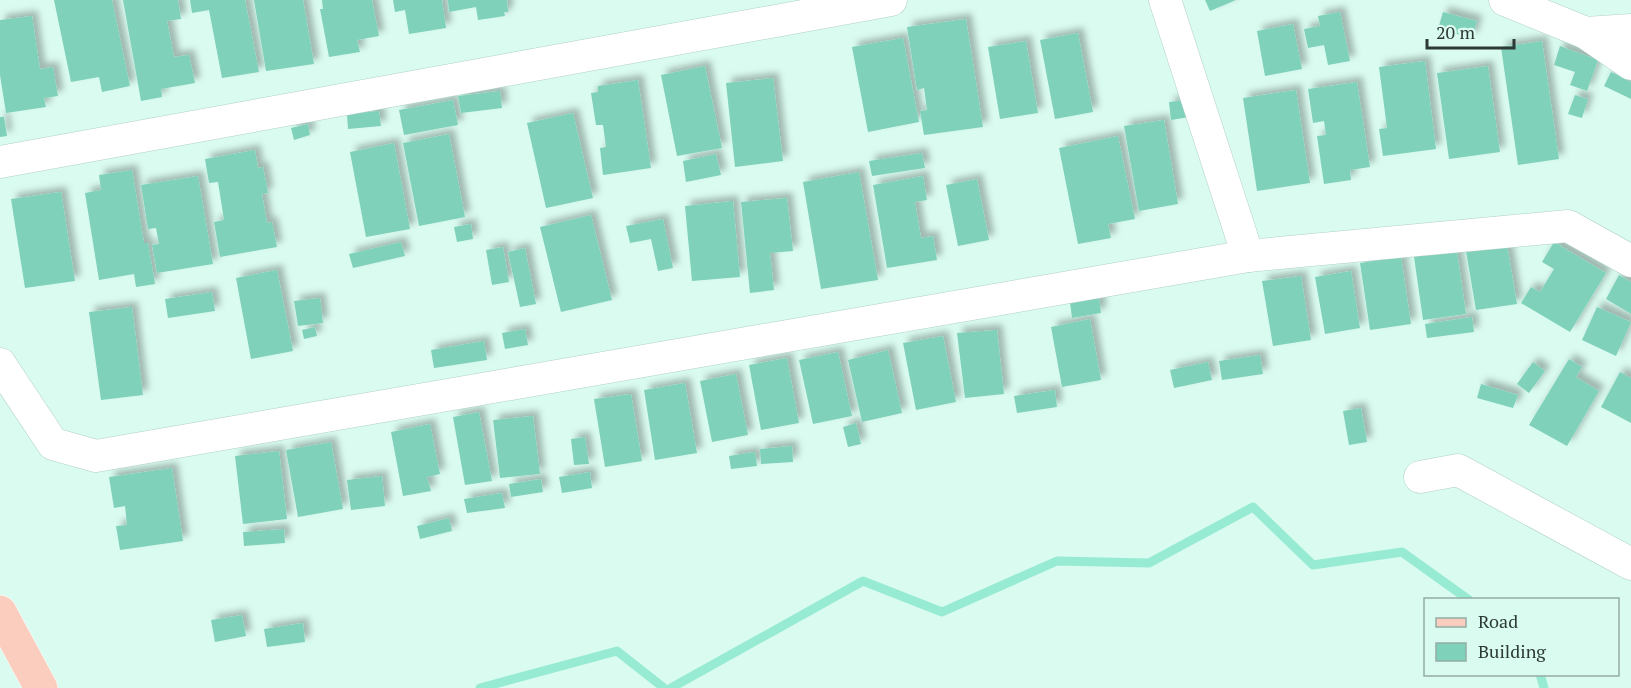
<svg xmlns="http://www.w3.org/2000/svg" width="1631" height="688" font-family="'PT Serif',serif">
	<style>
		.lines { fill: none; stroke-linecap: round; stroke-linejoin: round }
		.stream { stroke: #98ebd3; stroke-width: 9 }
		.building { fill: #7fd1ba; filter: url(#shadow) }
		.minor-casing { stroke: #b0d0c6; stroke-width: 33 }
		.major-casing { stroke: #fff; stroke-width: 34 }
		.minor { stroke: #fff; stroke-width: 32 }
		.major { stroke: #facdbe; stroke-width: 33 }
	</style>
	<defs>
		<filter id="shadow"><feDropShadow dx="5.5" dy="-5.5" stdDeviation="3" flood-color="#0004"/></filter>
	</defs>
	<rect width="100%" height="100%" fill="#dafbf0"/>
	<g class="lines">
		<g class="stream">
			<polyline points="1540,674 1544,688"/>
			<polyline points="480,688 617,651 664,688"/>
			<polyline points="671,688 863,581 942,612 1057,561 1149,563 1253,507 1313,565 1402,552 1469,600"/>
		</g>
	</g>
	<g class="building">
		<polygon points="54,0 112,0 130,86 102,92 99,77 71,82"/>
		<polygon points="123,0 178,0 181,19 167,21 174,57 189,55 195,83 161,89 162,97 141,101"/>
		<polygon points="190,0 245,0 259,72 222,78 209,10 192,13"/>
		<polygon points="254,0 303,0 314,64 266,71"/>
		<polygon points="322,0 372,0 379,36 357,40 360,52 329,57 320,9 323,9"/>
		<polygon points="393,0 442,0 446,28 409,34 405,10 395,12"/>
		<polygon points="448,0 507,0 508,12 504,12 505,16 478,20 476,7 449,12"/>
		<polygon points="1205,0 1236,0 1210,11"/>
		<polygon points="1340,12 1350,61 1328,65 1324,45 1308,48 1304,29 1320,26 1318,16"/>
		<polygon points="1443,12 1477,21 1472,38 1438,29"/>
		<polygon points="32,16 40,69 53,67 58,96 44,98 46,107 6,113 0,75 0,20"/>
		<polygon points="966,19 983,127 924,135 920,111 927,110 924,88 917,90 907,27"/>
		<polygon points="1293,24 1302,69 1265,76 1257,31"/>
		<polygon points="1078,33 1093,112 1055,119 1040,40"/>
		<polygon points="903,38 919,122 868,132 852,47"/>
		<polygon points="1026,41 1038,113 1000,119 988,47"/>
		<polygon points="1542,41 1559,159 1518,165 1501,47"/>
		<polygon points="1560,46 1598,60 1587,91 1570,85 1575,72 1554,65"/>
		<polygon points="1425,61 1436,149 1383,156 1379,129 1387,128 1379,67"/>
		<polygon points="705,66 722,148 677,156 661,75"/>
		<polygon points="1488,66 1500,152 1449,159 1437,73"/>
		<polygon points="1611,72 1631,82 1631,99 1604,86"/>
		<polygon points="773,78 783,161 735,167 726,83"/>
		<polygon points="638,80 651,168 603,175 600,148 606,147 603,125 596,125 591,93 598,92 598,86"/>
		<polygon points="1357,82 1370,167 1350,170 1351,180 1324,184 1317,136 1326,135 1324,121 1313,123 1308,89"/>
		<polygon points="1296,90 1310,183 1257,191 1243,98"/>
		<polygon points="500,91 502,108 461,113 458,96"/>
		<polygon points="1575,95 1588,99 1582,118 1568,114"/>
		<polygon points="453,100 458,125 404,135 399,110"/>
		<polygon points="1187,100 1189,117 1171,120 1169,102"/>
		<polygon points="379,111 381,126 348,129 347,114"/>
		<polygon points="573,113 593,198 546,208 527,123"/>
		<polygon points="0,117 4,117 7,136 0,137"/>
		<polygon points="1164,120 1178,204 1139,211 1124,126"/>
		<polygon points="308,124 310,135 294,140 291,128"/>
		<polygon points="449,134 465,217 419,226 403,143"/>
		<polygon points="1118,136 1135,219 1108,224 1111,238 1078,244 1059,148"/>
		<polygon points="394,143 410,229 366,237 350,152"/>
		<polygon points="255,150 258,168 263,167 268,193 262,194 267,223 272,222 277,247 220,257 214,222 224,220 218,182 209,183 205,159"/>
		<polygon points="922,153 925,168 872,176 869,161"/>
		<polygon points="716,154 721,175 686,182 683,161"/>
		<polygon points="132,170 144,243 148,243 155,284 136,287 134,274 99,280 85,193 101,190 99,175"/>
		<polygon points="859,172 878,280 821,289 803,182"/>
		<polygon points="198,176 213,264 157,273 152,245 159,244 156,228 148,229 141,185"/>
		<polygon points="923,176 927,200 915,202 921,238 933,236 937,260 887,268 873,185"/>
		<polygon points="977,179 989,240 958,246 946,185"/>
		<polygon points="61,192 75,281 25,288 11,199"/>
		<polygon points="787,198 793,251 770,253 774,290 750,293 741,202"/>
		<polygon points="733,201 740,277 692,281 685,206"/>
		<polygon points="591,215 612,300 561,312 540,227"/>
		<polygon points="663,219 673,268 658,271 651,239 630,243 626,226"/>
		<polygon points="471,224 473,239 457,242 454,227"/>
		<polygon points="1506,239 1517,304 1476,310 1465,245"/>
		<polygon points="401,242 405,256 353,268 349,254"/>
		<polygon points="1554,242 1606,273 1570,332 1521,303 1531,287 1540,292 1554,269 1542,262"/>
		<polygon points="1456,245 1466,314 1423,320 1413,250"/>
		<polygon points="503,247 509,282 492,285 486,250"/>
		<polygon points="525,248 536,304 520,307 508,252"/>
		<polygon points="1401,257 1411,324 1370,330 1360,263"/>
		<polygon points="277,270 293,351 251,359 236,278"/>
		<polygon points="1351,271 1360,328 1325,334 1315,277"/>
		<polygon points="1619,275 1631,282 1631,314 1606,299"/>
		<polygon points="1301,276 1311,340 1273,346 1262,281"/>
		<polygon points="1098,290 1101,313 1072,318 1069,294"/>
		<polygon points="212,292 215,311 168,318 165,299"/>
		<polygon points="320,298 323,323 298,326 294,301"/>
		<polygon points="132,307 143,395 101,400 89,312"/>
		<polygon points="1597,307 1631,322 1616,356 1582,340"/>
		<polygon points="1472,317 1474,332 1427,338 1425,324"/>
		<polygon points="1090,319 1101,380 1062,387 1051,327"/>
		<polygon points="315,327 317,336 304,339 302,330"/>
		<polygon points="525,329 528,345 505,349 502,333"/>
		<polygon points="997,330 1004,394 965,398 957,333"/>
		<polygon points="943,336 956,402 916,410 903,343"/>
		<polygon points="484,341 487,360 434,368 431,350"/>
		<polygon points="888,350 902,413 862,422 848,360"/>
		<polygon points="838,352 852,416 813,424 799,360"/>
		<polygon points="1260,355 1263,374 1222,380 1219,361"/>
		<polygon points="787,358 799,423 761,430 749,365"/>
		<polygon points="1569,359 1582,367 1576,377 1599,391 1567,446 1529,425"/>
		<polygon points="1208,362 1212,380 1174,388 1170,370"/>
		<polygon points="1533,362 1545,371 1529,393 1517,384"/>
		<polygon points="1620,372 1631,378 1631,423 1601,407"/>
		<polygon points="736,374 748,435 712,442 700,381"/>
		<polygon points="685,383 697,453 655,460 644,390"/>
		<polygon points="1481,384 1518,395 1513,408 1477,398"/>
		<polygon points="1055,390 1057,407 1017,413 1014,396"/>
		<polygon points="631,394 642,461 605,467 594,399"/>
		<polygon points="1361,408 1367,442 1349,445 1343,411"/>
		<polygon points="479,412 492,481 465,485 453,417"/>
		<polygon points="533,416 540,474 500,478 493,420"/>
		<polygon points="856,423 861,444 848,447 843,427"/>
		<polygon points="430,424 440,474 427,477 431,491 403,496 391,432"/>
		<polygon points="585,437 589,464 574,465 571,439"/>
		<polygon points="331,442 343,509 298,517 286,450"/>
		<polygon points="792,446 793,462 761,464 760,449"/>
		<polygon points="279,451 287,519 243,524 235,456"/>
		<polygon points="755,452 757,466 731,469 729,456"/>
		<polygon points="172,468 183,541 120,550 116,526 127,525 125,506 114,508 109,477"/>
		<polygon points="590,472 592,488 562,493 559,477"/>
		<polygon points="382,476 385,506 351,510 347,480"/>
		<polygon points="541,479 543,492 511,497 509,484"/>
		<polygon points="502,493 505,508 467,513 464,499"/>
		<polygon points="449,518 452,531 420,539 417,526"/>
		<polygon points="284,529 285,543 244,546 243,532"/>
		<polygon points="242,615 246,636 215,642 211,620"/>
		<polygon points="303,623 305,642 267,647 264,629"/>
	</g>
	<g class="lines">
		<g class="minor-casing">
			<g id="minor">
				<polyline points="1165,0 1248,256"/>
				<polyline points="1505,0 1586,33 1631,30"/>
				<polyline points="1586,33 1631,64"/>
				<polyline points="0,162 891,0"/>
				<polyline points="0,364 53,444 96,456 1248,256 1568,226 1631,261"/>
				<polyline points="1420,477 1458,470 1631,564"/>
			</g>
		</g>
		<g class="major-casing">
			<polyline id="major" points="0,612 41,688"/>
		</g>
		<use href="#minor" class="minor"/>
		<use href="#major" class="major"/>
	</g>
	<rect x="1424" y="598" width="195" height="78" fill="#dafbf0" stroke="#94ada5" stroke-width="1.5"/>
	<rect x="1436" y="618" width="30" height="9" fill="#facdbe" stroke="#94ada5" stroke-width="1.5"/>
	<text x="1478" y="628" font-size="18" fill="#2c3935">Road</text>
	<rect x="1436" y="643" width="30" height="18" fill="#7fd1ba" stroke="#94ada5" stroke-width="1.5"/>
	<text x="1478" y="658" font-size="18" fill="#2c3935">Building</text>
	<path d="M1427 39v9h87v-9" fill="none" stroke="#2c3935" stroke-width="3"/>
	<text x="1436" y="39" font-size="18" fill="#2c3935" stroke="#dafbf0" stroke-width="4.5" paint-order="stroke">20 m</text>
</svg>
